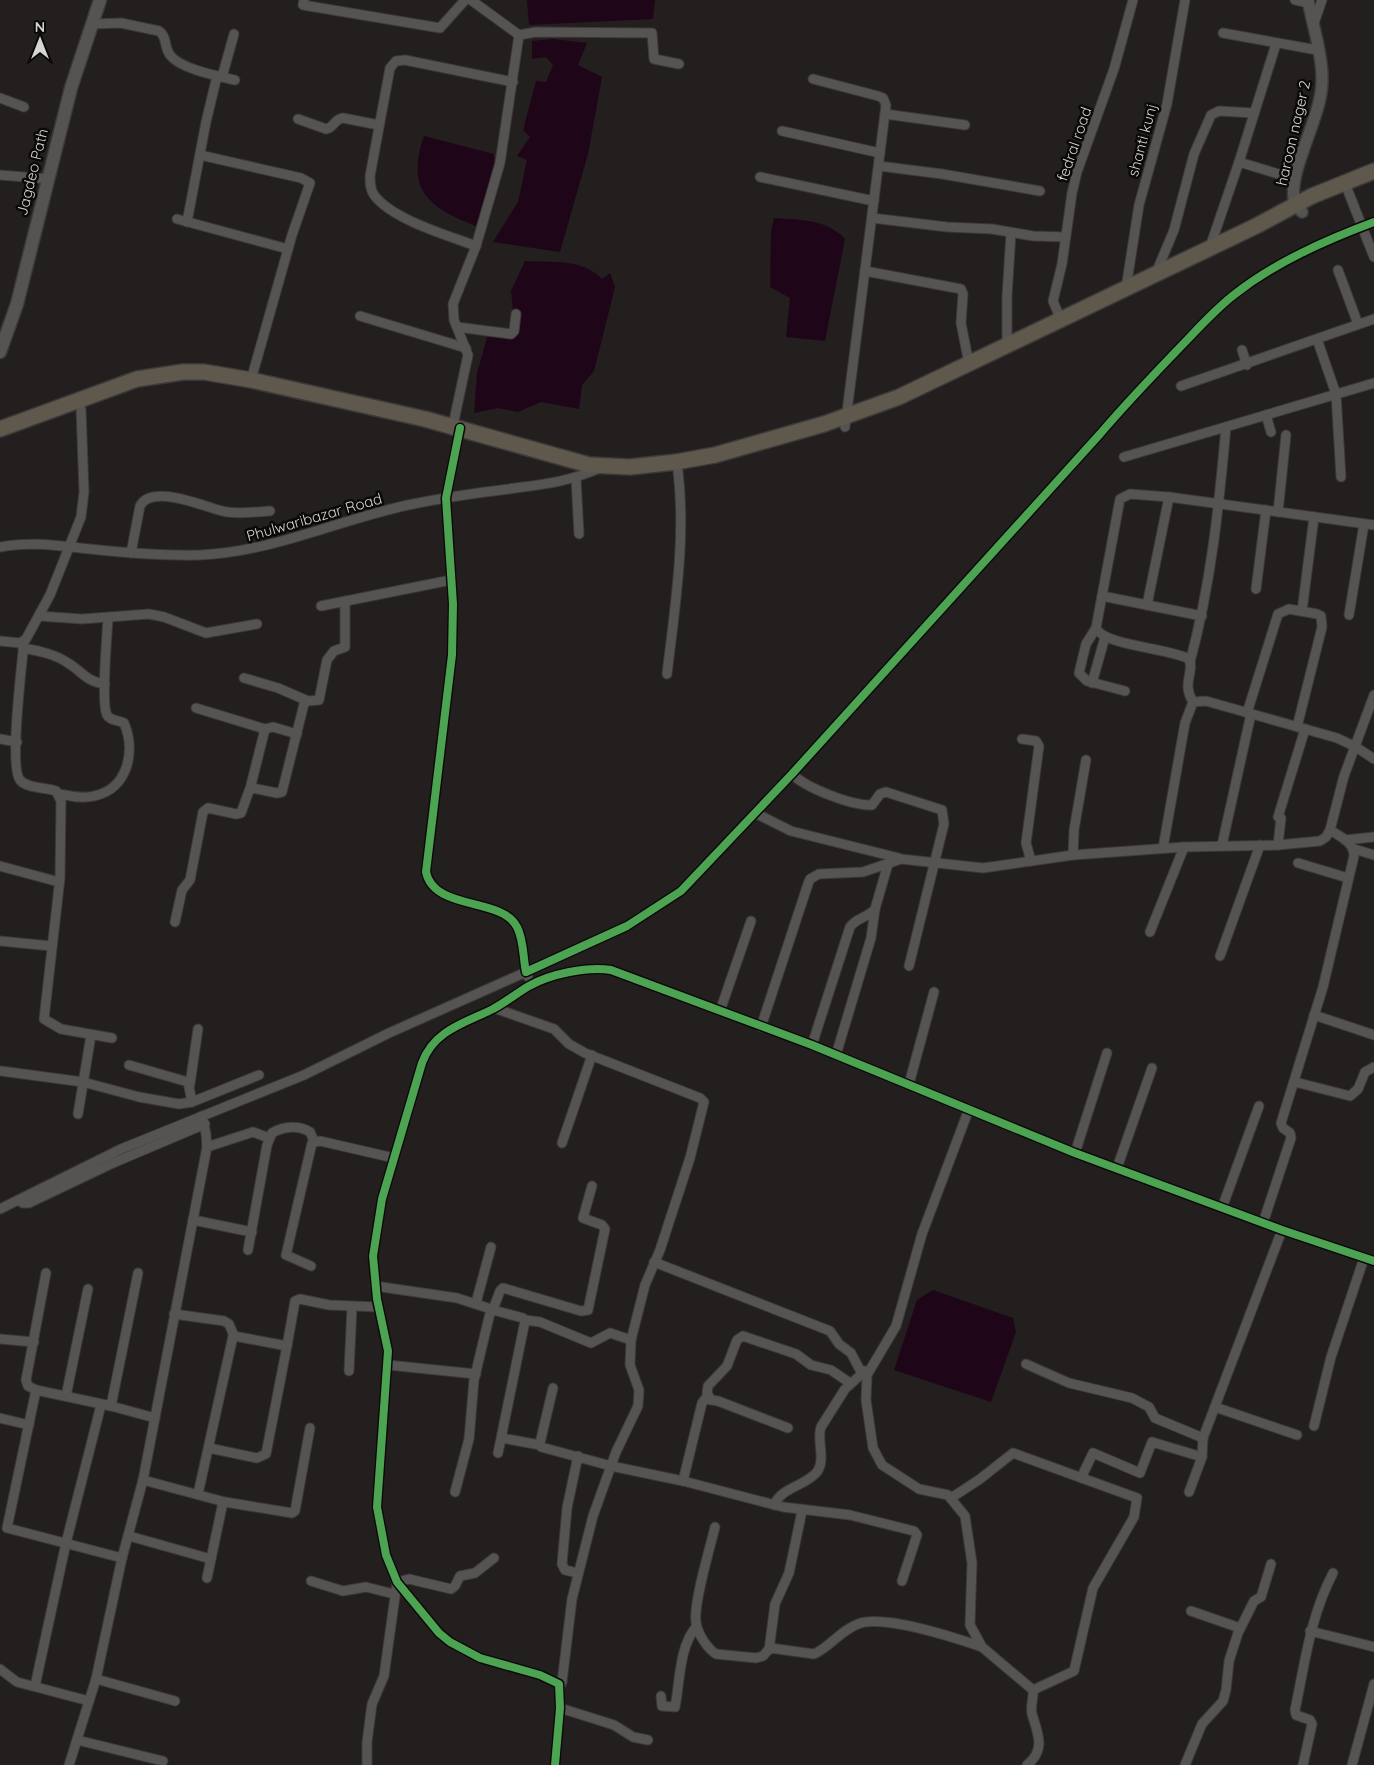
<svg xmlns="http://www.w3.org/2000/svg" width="1374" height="1765" font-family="Quicksand,sans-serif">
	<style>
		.water { fill: #1e0618 }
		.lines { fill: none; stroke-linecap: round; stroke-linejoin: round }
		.minor-casing { stroke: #3c3a38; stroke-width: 11 }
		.tertiary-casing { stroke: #3c3a38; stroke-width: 14 }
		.secondary-casing { stroke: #3c3a38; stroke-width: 15 }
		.trunk-casing { stroke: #3c3a38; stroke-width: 18 }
		.minor { stroke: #565453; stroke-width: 9 }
		.tertiary { stroke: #565453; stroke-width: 11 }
		.secondary { stroke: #565453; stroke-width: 12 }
		.trunk { stroke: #5f584c; stroke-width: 15 }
		.cycleway-casing { stroke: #0b0908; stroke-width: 11 }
		.cycleway { stroke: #4ca352; stroke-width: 8 }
		.labels { text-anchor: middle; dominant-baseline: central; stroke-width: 5; stroke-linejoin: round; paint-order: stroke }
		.street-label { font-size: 15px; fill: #d7d4d2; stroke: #0b0908 }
	</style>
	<rect width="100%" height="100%" fill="#221f1e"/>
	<g class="water">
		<polygon points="527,0 655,0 653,19 529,25"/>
		<polygon points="553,39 587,43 578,65 602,77 588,154 560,252 493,242 518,202 527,160 517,156 530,137 523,130 536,81 546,82 553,65 546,57 532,59 532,41"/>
		<path d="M424 136 494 154V173L476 226C429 208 405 190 424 136Z"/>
		<path d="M774 218C800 220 827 219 845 239L825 341 786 337 790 298 770 287 771 231Z"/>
		<path d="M525 261C553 263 582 258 602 279L610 273 615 287 594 371 582 385 579 409 541 402 518 412 498 408 474 413 477 373 489 331 511 334 514 320 511 291Z"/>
		<polygon points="933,1290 1013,1318 1016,1332 991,1402 894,1370 917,1300"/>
	</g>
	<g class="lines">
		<g class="minor-casing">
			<g id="minor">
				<polyline points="304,0 303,5 440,28 465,0"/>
				<polyline points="471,0 519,35 536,32 652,33 654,59 679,64"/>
				<polyline points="1295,0 1308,3"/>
				<path d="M92 24 121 23 159 31C167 36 164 47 170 55 180 69 218 76 235 80"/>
				<polyline points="1313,26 1322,0"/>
				<polyline points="1223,33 1317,50"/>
				<polyline points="222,77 234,34"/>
				<polyline points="813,79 878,96 883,98 886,105 845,427"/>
				<polyline points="0,98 24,107"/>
				<polyline points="885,114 965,125"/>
				<path d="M298 119 326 129C334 128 334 119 343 118L379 125"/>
				<polyline points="782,131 880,153"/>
				<polyline points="200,155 301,178 310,183 292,235 251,380"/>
				<polyline points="1239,162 1295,179"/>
				<polyline points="879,166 942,174 1040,191"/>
				<polyline points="0,175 48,179"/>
				<polyline points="760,177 874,201"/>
				<polyline points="1348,191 1374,257"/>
				<polyline points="872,218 947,227 992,229 1033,236 1065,237"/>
				<polyline points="177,219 288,249"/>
				<polyline points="187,222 206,122 217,76"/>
				<path d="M476 246C447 235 393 220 374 195 370 189 370 183 370 176L390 68 396 61 405 60 513 82"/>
				<polyline points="1210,247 1239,162 1276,44"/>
				<polyline points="1338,270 1358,324"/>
				<polyline points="865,271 961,289 963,294 961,323 969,364"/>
				<polyline points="1156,273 1174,230 1194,154 1211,115 1219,111 1254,113"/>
				<polyline points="1126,288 1139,205 1167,104 1185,0"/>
				<polyline points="360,316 466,348"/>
				<polyline points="1065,320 1058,313 1053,301 1062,264 1072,193 1077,172 1114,69 1133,0"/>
				<polyline points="457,327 511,334 514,331 516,314"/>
				<polyline points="1317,339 1336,394 1341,477"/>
				<polyline points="1007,345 1007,296 1011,233"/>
				<polyline points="1242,350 1247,365"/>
				<polyline points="1181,386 1374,319"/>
				<polyline points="1266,415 1271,432"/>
				<path d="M460 428 446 498 453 604 452 655 426 872C434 911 502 897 517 927 524 940 523 959 526 972L627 926 681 891 792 774 1100 434C1128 401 1158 370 1188 339 1203 323 1218 307 1235 294 1276 262 1326 240 1374 222"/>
				<polyline points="452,430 468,355 454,320 453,304 476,246 500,163 519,35"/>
				<polyline points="1124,457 1374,383"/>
				<polyline points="576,479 579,534"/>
				<polyline points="1278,512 1286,435"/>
				<path d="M0 547C30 541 60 546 90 549 127 553 163 556 200 555 272 552 338 520 408 505 442 498 475 493 509 489 544 484 568 482 600 468"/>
				<path d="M131 553 140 506C152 482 208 509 227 512 241 514 256 512 270 511"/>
				<polyline points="1256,589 1266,510"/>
				<polyline points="1102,596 1202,616"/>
				<polyline points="1147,605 1169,497"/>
				<polyline points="321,606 451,580"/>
				<polyline points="1302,611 1314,517"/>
				<polyline points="1349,615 1364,524"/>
				<polyline points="39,616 82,619 149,614 164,617 206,633 257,624"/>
				<polyline points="1096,628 1086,644 1079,673 1087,681 1125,691"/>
				<polyline points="0,641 20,643 26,639 50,595 81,517 84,492 81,409"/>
				<path d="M24 642C22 664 9 767 20 780 27 789 46 787 56 791L61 801 60 878 44 1019 61 1029 112 1038"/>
				<path d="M23 648C39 651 55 654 68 663 83 672 85 681 105 684"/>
				<path d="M1190 662C1211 584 1219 506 1226 427"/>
				<path d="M667 674C675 606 686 539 678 471"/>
				<polyline points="244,678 278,688 308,701 319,700 327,660 334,651 345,647 345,601"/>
				<polyline points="1092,683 1105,637"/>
				<path d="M1193 702C1181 683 1195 672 1189 659 1170 648 1104 646 1096 628L1120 499 1130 494 1169 497 1374 525"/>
				<polyline points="196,708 265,729"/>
				<polyline points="1247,713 1278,614 1289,609 1317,614 1321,616 1322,627 1297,727"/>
				<polyline points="0,739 17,742"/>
				<polyline points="1022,739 1036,741 1039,746 1026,843 1031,861"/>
				<path d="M792 774C806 788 852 806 872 805L880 794 886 792 942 810 944 824 909 966"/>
				<polyline points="250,789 265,729 273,727 297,734"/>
				<path d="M59 794C71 796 82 799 94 796 128 789 136 751 124 723 119 720 110 721 107 715 101 704 107 635 108 618"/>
				<polyline points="755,813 791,831 899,858"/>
				<polyline points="1278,817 1305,729"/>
				<polyline points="1345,840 1374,837"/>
				<polyline points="1222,845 1251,714"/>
				<polyline points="1278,845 1281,818"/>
				<polyline points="1163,848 1185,723 1193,702 1206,701 1337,738 1356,747 1374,759"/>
				<polyline points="1354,849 1374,855"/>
				<polyline points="1073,855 1074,830 1086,760"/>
				<polyline points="1298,863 1348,878"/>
				<polyline points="0,866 59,882"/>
				<polyline points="175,922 182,890 190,880 203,812 208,808 236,814 241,813 249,791 252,788 277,793 282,792 305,700"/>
				<polyline points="1150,932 1184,847"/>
				<polyline points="0,941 51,946"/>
				<polyline points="1220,956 1260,845"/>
				<polyline points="494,1008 554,1029 569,1044 585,1053 700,1098 704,1102 690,1158 660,1250 645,1285 631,1340 630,1365 639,1390 638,1406 616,1452 593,1516 572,1599 562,1682 560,1686"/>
				<polyline points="720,1011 751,921"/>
				<polyline points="1314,1015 1374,1035"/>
				<polyline points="761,1027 808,884 810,879 819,874 863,872 901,859 983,868 1073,855 1184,847 1278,845 1320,841 1326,837 1330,830 1344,776 1374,695"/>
				<path d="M812 1045 850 927C857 917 868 918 875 909L888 864"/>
				<polyline points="836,1055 871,938 875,909"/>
				<polyline points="129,1065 188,1082 192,1102"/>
				<polyline points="1,1071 83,1082 139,1097 179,1104 192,1102 259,1075"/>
				<polyline points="1295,1082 1350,1096 1358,1089 1365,1072 1374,1067"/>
				<polyline points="190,1084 198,1029"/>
				<polyline points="909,1084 934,992"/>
				<path d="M969 1109 922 1234 896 1326 867 1375 866 1400 873 1448 882 1465 919 1489 948 1495 965 1516 972 1563 970 1625 982 1647 1033 1690C1034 1698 1030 1706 1032 1714 1038 1734 1046 1750 1027 1765"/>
				<polyline points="78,1114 91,1035"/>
				<polyline points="562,1143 592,1055"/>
				<polyline points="207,1147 253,1132 269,1138"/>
				<polyline points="1075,1153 1107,1053"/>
				<polyline points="1117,1168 1152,1068"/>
				<polyline points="18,1200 23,1203 29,1203 113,1163 205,1124"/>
				<polyline points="1222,1208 1259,1106"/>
				<polyline points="0,1209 121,1149 304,1075 389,1033 526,972 528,977"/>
				<polyline points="193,1220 252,1232"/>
				<path d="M1263 1223 1291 1138 1290 1133 1283 1128 1281 1123 1323 987 1354 856C1354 842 1341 837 1330 830"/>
				<path d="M248 1250 267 1145 272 1133C284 1126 299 1125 310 1132L314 1141"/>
				<polyline points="654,1262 830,1331 839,1344 851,1353 860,1370 868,1372"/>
				<polyline points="311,1266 286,1255 312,1143 320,1141 394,1158"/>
				<polyline points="375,1286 457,1298 491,1309 474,1380 469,1439 455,1492"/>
				<polyline points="476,1303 491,1247"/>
				<polyline points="493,1310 523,1318 525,1321 498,1453"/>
				<polyline points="492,1312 500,1291 503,1288 581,1311 588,1310 605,1229 602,1225 583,1218 592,1186"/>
				<polyline points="174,1314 224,1321 229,1324 234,1336 287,1346 295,1301 300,1299 329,1305 378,1307"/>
				<polyline points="525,1320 540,1322 591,1343 610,1333 631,1340"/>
				<polyline points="0,1339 34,1342"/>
				<polyline points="1026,1364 1069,1383 1132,1398 1149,1407 1155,1418 1203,1438 1282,1230"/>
				<polyline points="388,1365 476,1374"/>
				<polyline points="349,1371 352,1307"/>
				<polyline points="553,1388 540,1443 541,1447 611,1466 683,1481 783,1507 850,1515 914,1531 917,1535 902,1581"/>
				<polyline points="36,1390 28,1386 26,1380 46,1273"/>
				<polyline points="66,1396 88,1289"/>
				<polyline points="710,1398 707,1393 708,1386 727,1366 737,1340 743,1336 796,1354 811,1365 831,1370 850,1383"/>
				<polyline points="111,1406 155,1418"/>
				<polyline points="1215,1407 1297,1435"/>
				<polyline points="0,1418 29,1425"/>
				<polyline points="1314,1426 1331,1357 1364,1258"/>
				<polyline points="502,1438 540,1445"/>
				<polyline points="209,1448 257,1458 266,1454 287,1346"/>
				<polyline points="1081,1478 1093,1453 1140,1473 1152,1442 1202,1457"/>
				<polyline points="143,1480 225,1502 292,1513 295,1511 310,1428"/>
				<polyline points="683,1481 702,1403 705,1399 718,1401 788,1428"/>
				<polyline points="1189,1492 1202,1457 1203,1438"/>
				<polyline points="198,1494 233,1336"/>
				<polyline points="951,1498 980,1479 1013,1453 1137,1498 1134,1517 1093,1588 1074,1671 1033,1690"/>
				<path d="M774 1505C782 1487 803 1487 816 1473 827 1461 816 1440 821 1427L845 1389 865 1371"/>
				<path d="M715 1527C710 1548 693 1604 696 1622 697 1633 707 1648 716 1654L756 1658 763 1656 770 1648 814 1654C830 1647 841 1630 858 1624 883 1614 956 1638 982 1647"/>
				<polyline points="129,1536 211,1559"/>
				<polyline points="122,1558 7,1528 36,1390 111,1406 138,1273"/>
				<polyline points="578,1573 565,1570 562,1564 567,1508 578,1456"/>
				<polyline points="207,1578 223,1502"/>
				<polyline points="311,1581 343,1591 366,1587 394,1594"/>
				<polyline points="1191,1611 1240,1628"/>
				<polyline points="1310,1631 1374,1647"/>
				<polyline points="769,1650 775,1604 789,1573 802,1511"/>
				<polyline points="0,1669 17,1682 89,1701"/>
				<polyline points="96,1679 175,1701"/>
				<polyline points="35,1686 66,1543 101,1405"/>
				<path d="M661 1696 662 1706 675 1707C680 1682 679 1647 696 1627"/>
				<polyline points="560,1708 614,1725 633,1737 648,1740"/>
				<polyline points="77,1740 163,1761"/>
				<polyline points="69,1765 96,1679 122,1558 143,1480 207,1147 206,1134 202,1116"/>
				<polyline points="367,1765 367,1742 372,1704 384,1676 397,1582 409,1579 451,1589 455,1586 460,1576 475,1573 494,1558"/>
				<path d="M555 1765 560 1708 559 1684 540 1675 480 1658 450 1642 439 1633 397 1582 386 1555 377 1507 388 1351 377 1299 373 1256 382 1199 422 1063C434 1030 465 1023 493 1009 506 1002 517 993 529 986 550 974 588 966 611 970L812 1045 1075 1153 1282 1230 1374 1261"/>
				<polyline points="1185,1765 1202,1724 1223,1701 1226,1690 1229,1661 1238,1633 1254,1601 1261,1597 1271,1564"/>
				<path d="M1303 1765 1312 1724 1310 1720 1296 1715 1295 1710C1305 1663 1310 1617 1333 1573"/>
				<polyline points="1352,1765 1374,1684"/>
			</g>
		</g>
		<g class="tertiary-casing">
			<path id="tertiary" d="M1302 212C1299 208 1295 204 1294 199 1289 169 1321 118 1322 83 1323 56 1313 27 1308 0"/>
		</g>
		<g class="secondary-casing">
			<polyline id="secondary" points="0,352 17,304 71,88 100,0"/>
		</g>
		<g class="trunk-casing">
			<polyline id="trunk" points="0,429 137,379 183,372 204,372 251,380 425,419 589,465 630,467 676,462 715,455 824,424 899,397 1256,226 1312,196 1374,171"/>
		</g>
		<use href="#minor" class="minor"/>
		<use href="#tertiary" class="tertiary"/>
		<use href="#secondary" class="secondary"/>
		<use href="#trunk" class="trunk"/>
		<g class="cycleway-casing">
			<g id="cycleway">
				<path d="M460 428 446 498 453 604 452 655 426 872C434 911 502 897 517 927 524 940 523 959 526 972L627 926 681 891 792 774 1100 434C1128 401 1158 370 1188 339 1203 323 1218 307 1235 294 1276 262 1326 240 1374 222"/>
				<path d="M555 1765 560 1708 559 1684 540 1675 480 1658 450 1642 439 1633 397 1582 386 1555 377 1507 388 1351 377 1299 373 1256 382 1199 422 1063C434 1030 465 1023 493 1009 506 1002 517 993 529 986 550 974 588 966 611 970L812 1045 1075 1153 1282 1230 1374 1261"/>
			</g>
		</g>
		<use href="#cycleway" class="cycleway"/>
	</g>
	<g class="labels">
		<g class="street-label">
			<text transform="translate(1293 133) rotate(-77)">haroon nager 2</text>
			<text transform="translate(1142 140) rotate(-75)">shanti kunj</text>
			<text transform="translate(1074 144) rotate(-71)">fedral road</text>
			<text transform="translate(32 172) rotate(-76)">Jagdeo Path</text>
			<text transform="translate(314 517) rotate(-16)">Phulwaribazar Road</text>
		</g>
	</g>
	<g transform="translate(40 40)" stroke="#0b0908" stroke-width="4" paint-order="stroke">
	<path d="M0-4L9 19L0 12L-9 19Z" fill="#d7d4d2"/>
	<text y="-8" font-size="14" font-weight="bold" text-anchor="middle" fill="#d7d4d2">N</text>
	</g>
</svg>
